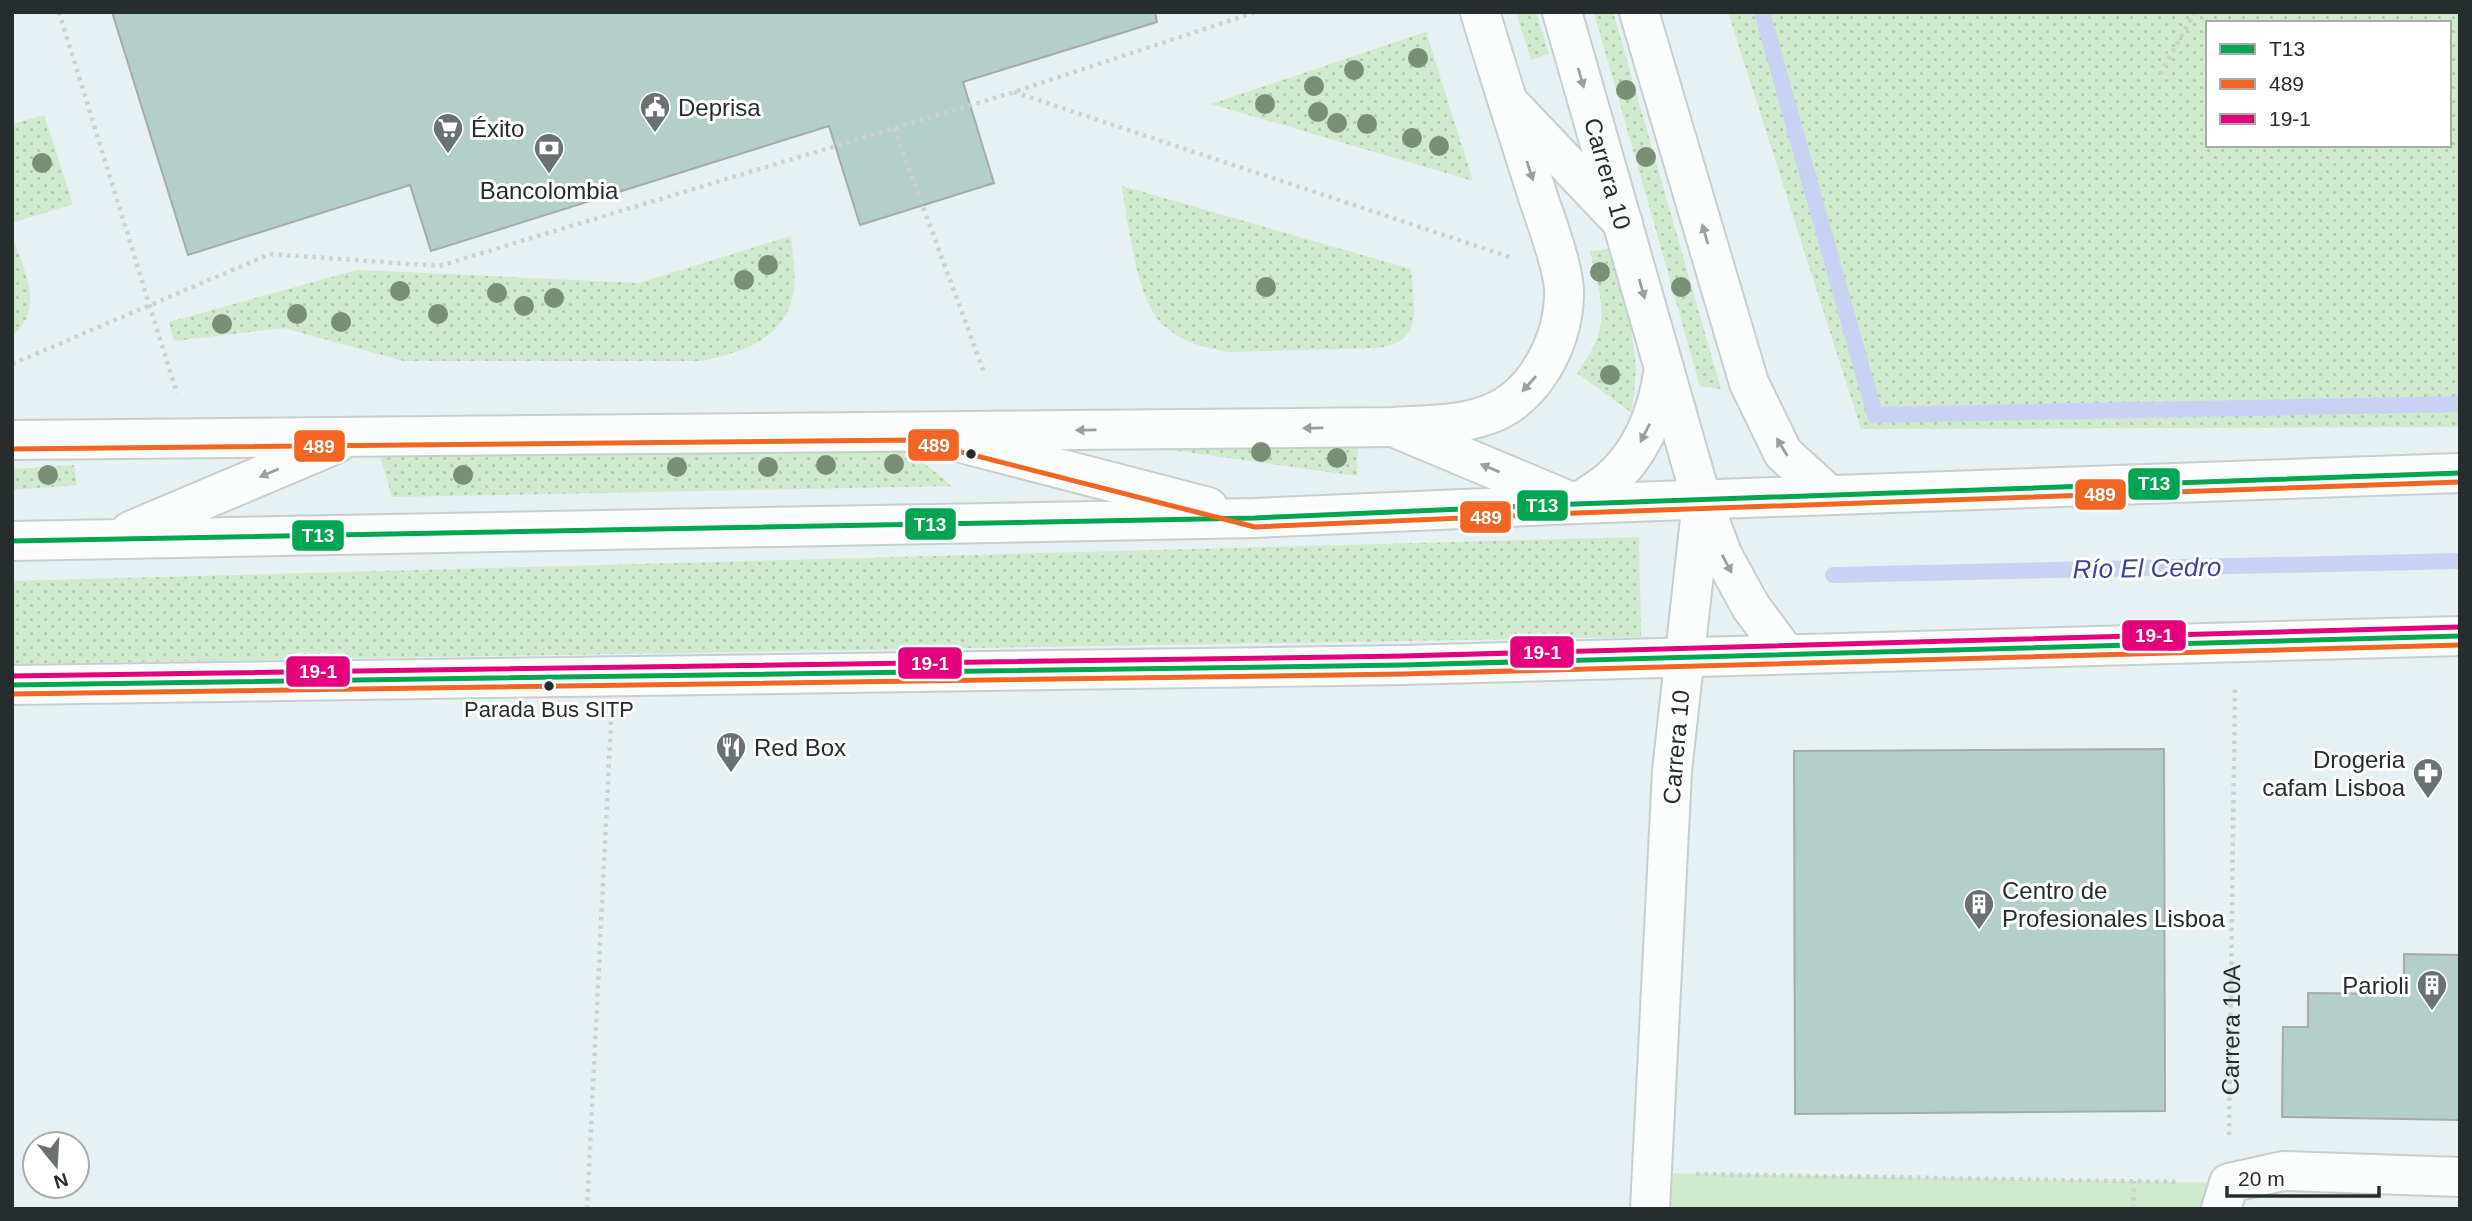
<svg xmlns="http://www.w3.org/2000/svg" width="2472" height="1221" font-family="Helvetica,sans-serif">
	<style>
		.grass { fill: url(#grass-dots); fill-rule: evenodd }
		.park { fill: #cfeacc }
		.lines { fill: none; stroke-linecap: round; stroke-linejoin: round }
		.stream { stroke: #c8d3f4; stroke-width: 16 }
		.building { fill: #b4cec9; stroke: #a4abaa; stroke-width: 2 }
		.street-casing { stroke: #c6cecf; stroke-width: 42 }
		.primary-casing { stroke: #c6cecf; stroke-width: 42 }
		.path { stroke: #ccd0d0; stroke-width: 4.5; stroke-dasharray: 3.5 5; stroke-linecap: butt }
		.street { stroke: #fbfdfd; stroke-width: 38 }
		.primary { stroke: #fbfdfd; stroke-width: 38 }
		.bus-1-casing { stroke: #fff; stroke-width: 10 }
		.bus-2-casing { stroke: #fff; stroke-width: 10 }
		.bus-3-casing { stroke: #fff; stroke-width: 10 }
		.bus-1 { stroke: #00a651; stroke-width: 5 }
		.bus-2 { stroke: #f26522; stroke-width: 5 }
		.bus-3 { stroke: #e5007d; stroke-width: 5 }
		.tree { fill: #799076 }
		.oneway { fill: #9c9fa0 }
		.bus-dot { fill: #272d2e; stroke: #fff; stroke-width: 2.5 }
		.labels { text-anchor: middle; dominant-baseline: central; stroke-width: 6; stroke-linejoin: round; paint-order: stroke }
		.bus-label { font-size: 22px; fill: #272d2e; stroke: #fff }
		.poi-label { font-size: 24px; fill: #272d2e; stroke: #fff; text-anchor: start }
		.street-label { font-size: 24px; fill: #272d2e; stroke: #fff }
		.water-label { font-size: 26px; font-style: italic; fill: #3c439c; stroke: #fff }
		.line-badge { stroke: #fff; stroke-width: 2.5 }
		.badge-label { font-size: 19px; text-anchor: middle; font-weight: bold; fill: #fff }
	</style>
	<defs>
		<pattern id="grass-dots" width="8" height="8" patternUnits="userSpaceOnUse" patternTransform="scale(1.75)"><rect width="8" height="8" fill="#cfeacc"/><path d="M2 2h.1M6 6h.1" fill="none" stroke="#b2c9b0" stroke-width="1.8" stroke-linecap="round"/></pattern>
	</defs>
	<rect width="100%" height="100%" fill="#e7f0f2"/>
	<g class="grass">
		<polygon points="1516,12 1536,12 1549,54 1531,60"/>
		<polygon points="1594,12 1613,12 1721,389 1700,386"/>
		<path d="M1728 12H2460V427L1861 429ZM2208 23H2449V145H2208Z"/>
		<polygon points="1426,32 1473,181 1211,104"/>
		<polygon points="44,115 73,204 12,223 12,124"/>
		<path d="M1122 186 1411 269C1413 305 1426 342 1378 348L1227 352C1205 348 1180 341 1163 325 1136 300 1128 222 1122 186Z"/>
		<path d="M12 236C24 271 46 308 12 336Z"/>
		<path d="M791 236C792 254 797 277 793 295 783 340 742 352 702 361H404L284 328 174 341 169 322 357 270 639 283Z"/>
		<path d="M1612 249 1631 328 1636 369 1632 413 1577 373C1583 364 1590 354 1595 344 1609 315 1597 281 1590 251Z"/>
		<polygon points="1358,444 1357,476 1157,448"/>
		<polygon points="908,450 952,486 392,497 380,455"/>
		<polygon points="74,465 77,485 12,490 12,469"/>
		<polygon points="1639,537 1641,637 12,664 12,581"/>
	</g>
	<polygon class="park" points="1653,1173 2229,1183 2228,1209 1652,1209"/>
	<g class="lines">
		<g class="stream">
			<polyline points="1762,12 1875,415 2460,404"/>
			<polyline points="1833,575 2460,561"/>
		</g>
	</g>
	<g class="building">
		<polygon points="112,12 1155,12 1157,22 963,82 994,183 860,225 829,126 431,251 410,185 188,255"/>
		<polygon points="2164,749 2165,1111 1795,1114 1794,751"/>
		<polygon points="2404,954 2460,955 2460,1120 2282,1117 2283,1027 2308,1027 2308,993 2404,994"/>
	</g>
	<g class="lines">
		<g class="street-casing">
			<g id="street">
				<path id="s2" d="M1562 12 1702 501 1672 771 1650 1209"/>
				<polyline points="1639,12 1749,383 1783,453 1829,495"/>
				<polyline points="2221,1209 2229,1183 2283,1171 2460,1177"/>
			</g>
		</g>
		<g class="primary-casing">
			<g id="primary">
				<polyline points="1513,107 1623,223"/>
				<polyline points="1400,430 1567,500"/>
				<path d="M12 440 1393 427C1424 425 1457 426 1487 415 1534 399 1562 344 1564 297 1566 274 1547 223 1539 200 1519 137 1499 75 1480 12"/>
				<polyline points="965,444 1208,507"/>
				<polyline points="1702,501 1723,556 1751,607 1786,654"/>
				<path d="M1576 504C1586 497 1598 490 1608 482 1642 454 1658 411 1664 368"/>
				<polyline points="130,531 336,444"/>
				<polyline points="12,541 1255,518 1576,504 2460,473"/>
				<polyline points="12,685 1403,665 2460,636"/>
			</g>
		</g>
		<g class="path">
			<polyline points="59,12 177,394"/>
			<polyline points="2160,74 2195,12"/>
			<polyline points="1014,92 1510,257"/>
			<polyline points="894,128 985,375"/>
			<polyline points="12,364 270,254 439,266 1014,92 1255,12"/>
			<path id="s1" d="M2229 1135 2235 689"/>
			<polyline points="1696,1174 2180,1182"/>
			<polyline points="587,1209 611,721"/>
			<polyline points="2133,1209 2134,1181"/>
		</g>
		<use href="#street" class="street"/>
		<use href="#primary" class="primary"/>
		<g class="bus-1-casing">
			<g id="bus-1">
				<polyline points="12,541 1255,518 1576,504 2460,473"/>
				<polyline points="12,685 1403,665 2460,636"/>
			</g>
		</g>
		<g class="bus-2-casing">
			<g id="bus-2">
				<polyline points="12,449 914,440 1255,527 1576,513 2460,482"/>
				<polyline points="12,694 1403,674 2460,645"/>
			</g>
		</g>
		<g class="bus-3-casing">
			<polyline id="bus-3" points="12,676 1403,656 2460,627"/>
		</g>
		<use href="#bus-1" class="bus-1"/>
		<use href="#bus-2" class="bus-2"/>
		<use href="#bus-3" class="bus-3"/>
	</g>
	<g class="tree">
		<circle cx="1418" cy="58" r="10"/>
		<circle cx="1354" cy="70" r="10"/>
		<circle cx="1314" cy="86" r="10"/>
		<circle cx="1626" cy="90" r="10"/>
		<circle cx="1265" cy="104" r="10"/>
		<circle cx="1318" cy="112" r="10"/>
		<circle cx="1337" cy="123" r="10"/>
		<circle cx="1367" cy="124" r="10"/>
		<circle cx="1412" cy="138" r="10"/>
		<circle cx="1439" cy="146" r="10"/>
		<circle cx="1646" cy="157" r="10"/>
		<circle cx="42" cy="163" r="10"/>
		<circle cx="768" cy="265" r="10"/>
		<circle cx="1600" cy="272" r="10"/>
		<circle cx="744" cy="280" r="10"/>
		<circle cx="1266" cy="287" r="10"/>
		<circle cx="1681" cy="287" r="10"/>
		<circle cx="400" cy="291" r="10"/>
		<circle cx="497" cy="293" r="10"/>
		<circle cx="554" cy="298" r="10"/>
		<circle cx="524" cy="306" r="10"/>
		<circle cx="297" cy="314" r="10"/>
		<circle cx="438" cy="314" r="10"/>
		<circle cx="341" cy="322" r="10"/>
		<circle cx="222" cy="324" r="10"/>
		<circle cx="1610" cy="375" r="10"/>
		<circle cx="1261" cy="452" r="10"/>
		<circle cx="1337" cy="458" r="10"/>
		<circle cx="894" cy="464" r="10"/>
		<circle cx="826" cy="465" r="10"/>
		<circle cx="677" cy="467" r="10"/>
		<circle cx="768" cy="467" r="10"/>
		<circle cx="48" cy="475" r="10"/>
		<circle cx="463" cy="475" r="10"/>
	</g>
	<defs><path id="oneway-solid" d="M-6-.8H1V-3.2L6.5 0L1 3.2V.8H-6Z" transform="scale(1.75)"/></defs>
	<g class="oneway">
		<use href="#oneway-solid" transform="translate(1581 78) rotate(74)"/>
		<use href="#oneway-solid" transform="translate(1530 171) rotate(72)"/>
		<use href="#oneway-solid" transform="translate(1705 234) rotate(-106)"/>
		<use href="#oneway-solid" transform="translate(1642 289) rotate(74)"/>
		<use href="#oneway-solid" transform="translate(1529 384) rotate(132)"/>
		<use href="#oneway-solid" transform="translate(1313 428) rotate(179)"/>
		<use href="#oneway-solid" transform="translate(1086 430) rotate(179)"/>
		<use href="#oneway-solid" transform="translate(1645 433) rotate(117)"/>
		<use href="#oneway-solid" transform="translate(1782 447) rotate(-121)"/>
		<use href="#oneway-solid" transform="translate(1490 468) rotate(-157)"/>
		<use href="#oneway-solid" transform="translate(269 473) rotate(157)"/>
		<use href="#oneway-solid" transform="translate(1727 564) rotate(62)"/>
	</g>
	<defs>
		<g id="civic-pin" transform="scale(1.575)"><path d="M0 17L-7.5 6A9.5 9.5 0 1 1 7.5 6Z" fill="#6a7173" stroke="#fff"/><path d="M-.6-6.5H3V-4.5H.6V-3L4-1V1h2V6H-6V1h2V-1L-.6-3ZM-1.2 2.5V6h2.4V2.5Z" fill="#fff"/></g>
		<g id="supermarket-pin" transform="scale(1.575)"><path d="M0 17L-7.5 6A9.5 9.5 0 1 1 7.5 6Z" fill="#6a7173" stroke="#fff"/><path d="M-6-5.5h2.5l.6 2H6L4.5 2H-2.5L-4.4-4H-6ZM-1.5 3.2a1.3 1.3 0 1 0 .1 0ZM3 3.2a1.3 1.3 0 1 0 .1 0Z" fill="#fff"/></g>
		<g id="bank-pin" transform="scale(1.575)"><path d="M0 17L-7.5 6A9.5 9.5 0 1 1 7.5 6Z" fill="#6a7173" stroke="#fff"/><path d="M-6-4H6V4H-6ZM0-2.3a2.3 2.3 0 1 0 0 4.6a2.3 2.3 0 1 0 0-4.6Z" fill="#fff"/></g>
		<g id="restaurant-pin" transform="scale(1.575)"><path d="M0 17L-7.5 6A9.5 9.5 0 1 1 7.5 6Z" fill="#6a7173" stroke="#fff"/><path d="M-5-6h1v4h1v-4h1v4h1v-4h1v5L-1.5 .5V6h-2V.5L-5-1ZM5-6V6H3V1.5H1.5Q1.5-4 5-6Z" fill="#fff"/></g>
		<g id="pharmacy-pin" transform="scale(1.575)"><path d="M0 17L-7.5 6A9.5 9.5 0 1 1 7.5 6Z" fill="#6a7173" stroke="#fff"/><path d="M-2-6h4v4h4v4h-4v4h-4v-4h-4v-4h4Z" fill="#fff"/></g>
		<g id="building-pin" transform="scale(1.575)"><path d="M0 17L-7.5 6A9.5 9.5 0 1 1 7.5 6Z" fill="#6a7173" stroke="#fff"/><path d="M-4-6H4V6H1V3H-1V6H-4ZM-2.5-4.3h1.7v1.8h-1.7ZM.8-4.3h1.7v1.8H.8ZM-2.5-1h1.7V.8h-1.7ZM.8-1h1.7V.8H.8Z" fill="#fff"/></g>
	</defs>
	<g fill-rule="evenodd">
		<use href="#civic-pin" x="655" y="107"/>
		<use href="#supermarket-pin" x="448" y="128"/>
		<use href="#bank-pin" x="549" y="148"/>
		<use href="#restaurant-pin" x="731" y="747"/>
		<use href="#pharmacy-pin" x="2428" y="773"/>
		<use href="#building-pin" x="1979" y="904"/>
		<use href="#building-pin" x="2432" y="985"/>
	</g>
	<g class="bus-dot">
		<circle cx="971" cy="454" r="6"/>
		<circle cx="549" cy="686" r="6"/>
	</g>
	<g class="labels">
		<g class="bus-label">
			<text x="549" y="709">Parada Bus SITP</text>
		</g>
		<g class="poi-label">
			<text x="678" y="107">Deprisa</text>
			<text x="471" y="128">Éxito</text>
			<text x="549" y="190" text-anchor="middle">Bancolombia</text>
			<text x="754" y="747">Red Box</text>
			<text x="2405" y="759" text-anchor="end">Drogeria<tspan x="2405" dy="28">cafam Lisboa</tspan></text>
			<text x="2002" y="890">Centro de<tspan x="2002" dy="28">Profesionales Lisboa</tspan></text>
			<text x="2409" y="985" text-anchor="end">Parioli</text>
		</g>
		<g class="street-label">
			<text stroke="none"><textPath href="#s2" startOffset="168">Carrera 10</textPath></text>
			<text transform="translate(1676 747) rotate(-85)">Carrera 10</text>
			<text stroke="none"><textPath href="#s1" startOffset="105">Carrera 10A</textPath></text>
		</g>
		<g class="water-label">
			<text transform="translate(2147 568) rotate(-1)">Río El Cedro</text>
		</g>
	</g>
	<g class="line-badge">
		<rect x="907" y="428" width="53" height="34" rx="7" fill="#f26522"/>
		<rect x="293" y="429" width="53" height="34" rx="7" fill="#f26522"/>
		<rect x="2127" y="467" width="54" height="34" rx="7" fill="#00a651"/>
		<rect x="2074" y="478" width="53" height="33" rx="7" fill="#f26522"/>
		<rect x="1516" y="489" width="53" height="33" rx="7" fill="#00a651"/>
		<rect x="1459" y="500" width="53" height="34" rx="7" fill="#f26522"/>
		<rect x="904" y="507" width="53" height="34" rx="7" fill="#00a651"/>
		<rect x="291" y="519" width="54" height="33" rx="7" fill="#00a651"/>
		<rect x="2121" y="619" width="66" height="33" rx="7" fill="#e5007d"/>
		<rect x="1509" y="635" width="66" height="34" rx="7" fill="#e5007d"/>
		<rect x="897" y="646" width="66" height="34" rx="7" fill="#e5007d"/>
		<rect x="285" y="655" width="66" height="33" rx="7" fill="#e5007d"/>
	</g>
	<g class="badge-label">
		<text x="934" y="452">489</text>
		<text x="319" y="453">489</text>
		<text x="2154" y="490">T13</text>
		<text x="2100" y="501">489</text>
		<text x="1542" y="512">T13</text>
		<text x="1486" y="524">489</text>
		<text x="930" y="531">T13</text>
		<text x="318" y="542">T13</text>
		<text x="2154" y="642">19-1</text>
		<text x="1542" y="659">19-1</text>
		<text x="930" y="670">19-1</text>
		<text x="318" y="678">19-1</text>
	</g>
	<rect width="2472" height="1221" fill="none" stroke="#272d2e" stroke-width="28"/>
	<rect x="2206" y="21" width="245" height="126" fill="#ffffff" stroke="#a9abab" stroke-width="2"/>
	<rect x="2220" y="44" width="35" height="10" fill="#00a651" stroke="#a9abab" stroke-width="2"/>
	<text x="2269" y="56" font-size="21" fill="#272d2e">T13</text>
	<rect x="2220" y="79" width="35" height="10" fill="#f26522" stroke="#a9abab" stroke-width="2"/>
	<text x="2269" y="91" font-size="21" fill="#272d2e">489</text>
	<rect x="2220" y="114" width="35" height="10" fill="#e5007d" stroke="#a9abab" stroke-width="2"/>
	<text x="2269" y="126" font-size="21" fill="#272d2e">19-1</text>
	<g transform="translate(56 1165) rotate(162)"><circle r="33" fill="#ffffff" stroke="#a9abab" stroke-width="2"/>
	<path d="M0-5L12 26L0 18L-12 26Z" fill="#6a7173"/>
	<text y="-10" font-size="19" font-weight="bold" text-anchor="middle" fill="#272d2e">N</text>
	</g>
	<path d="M2227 1186v10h152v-10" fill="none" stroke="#272d2e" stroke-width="3.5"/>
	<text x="2238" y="1186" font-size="21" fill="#272d2e" stroke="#ffffff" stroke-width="5" paint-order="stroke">20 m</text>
</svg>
